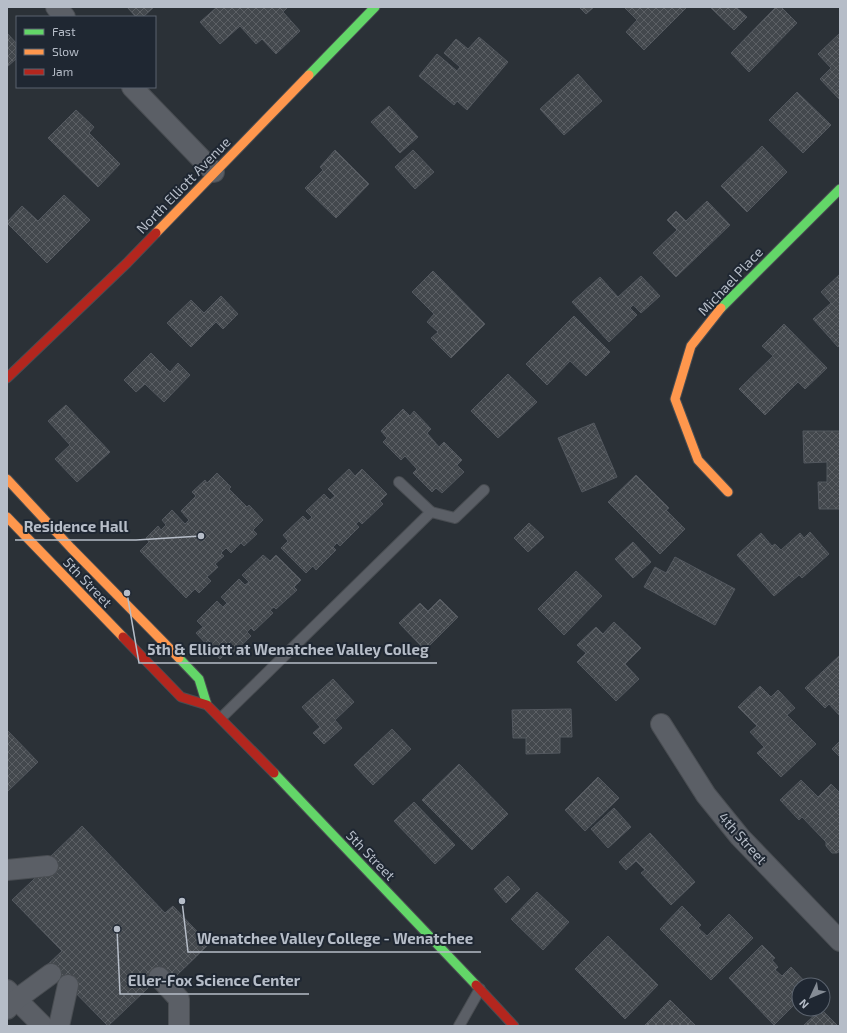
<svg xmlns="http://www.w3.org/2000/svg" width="847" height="1033" font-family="'Exo 2',sans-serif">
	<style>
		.building { fill: url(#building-cross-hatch); stroke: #53585f }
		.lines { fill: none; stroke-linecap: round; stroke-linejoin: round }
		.lane-casing { stroke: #494d52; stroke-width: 12 }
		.street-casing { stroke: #494d52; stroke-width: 22 }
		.fast-casing { stroke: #494d52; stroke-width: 11 }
		.slow-casing { stroke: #494d52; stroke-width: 11 }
		.jam-casing { stroke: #494d52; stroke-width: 11 }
		.lane { stroke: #5b5f66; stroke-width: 10 }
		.street { stroke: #5b5f66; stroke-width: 20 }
		.fast { stroke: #63d668; stroke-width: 9 }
		.slow { stroke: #ff974d; stroke-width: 9 }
		.jam { stroke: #b3261e; stroke-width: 9 }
		.labels { text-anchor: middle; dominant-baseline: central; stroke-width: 4; stroke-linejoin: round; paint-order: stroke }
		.street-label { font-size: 14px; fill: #b6bdc8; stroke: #1f2732 }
		.leader { fill: none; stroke: #b6bdc8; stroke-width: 1.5 }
		.callout-dot { fill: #b6bdc8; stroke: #1f2732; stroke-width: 1.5 }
		.callout-label { font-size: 15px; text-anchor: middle; font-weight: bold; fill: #b6bdc8; stroke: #1f2732; stroke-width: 4; stroke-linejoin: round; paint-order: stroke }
	</style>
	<defs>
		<pattern id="building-cross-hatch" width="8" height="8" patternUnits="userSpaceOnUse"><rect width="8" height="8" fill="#43484d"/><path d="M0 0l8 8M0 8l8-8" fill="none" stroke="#5c6065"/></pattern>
	</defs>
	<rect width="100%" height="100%" fill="#2b3137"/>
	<g class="building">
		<polygon points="127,7 154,7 143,17 136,17"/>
		<polygon points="217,7 288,7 283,12 300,31 276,54 262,39 256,44 240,26 220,44 200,22"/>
		<polygon points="579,7 594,7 586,14"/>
		<polygon points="624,7 687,7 644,50 626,32 637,20"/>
		<polygon points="710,7 736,7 747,17 734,30"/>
		<polygon points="776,7 781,7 797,23 749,72 731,53"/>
		<polygon points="7,33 17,44 17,58 7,67"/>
		<polygon points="840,33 840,100 820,79 831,68 818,54"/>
		<polygon points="479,37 508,62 467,110 457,101 454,105 419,76 437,54 457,71 460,67 444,53 456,39 468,49"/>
		<polygon points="578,74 602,101 564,135 540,109"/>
		<polygon points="797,92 831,125 803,153 769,120"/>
		<polygon points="389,106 418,137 400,153 371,122"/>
		<polygon points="76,110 94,127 89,133 120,164 98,187 48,138"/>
		<polygon points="762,146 787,172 747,212 721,186"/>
		<polygon points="335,150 369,184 336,218 305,188 323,170 320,167"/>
		<polygon points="413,150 434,172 415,189 395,167"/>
		<polygon points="64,195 90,220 47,263 7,223 7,222 22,206 38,221"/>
		<polygon points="707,201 730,225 676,277 653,253 677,230 667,220 676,211 686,221"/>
		<polygon points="433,271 485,324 451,358 431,338 438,332 427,322 434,314 412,292"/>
		<polygon points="840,274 840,345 838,347 813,319 831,303 821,292"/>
		<polygon points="641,276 660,296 641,313 633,305 630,308 637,315 609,342 572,302 600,277 618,297"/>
		<polygon points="221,296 238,314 223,329 216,322 191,347 167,323 191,300 204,313"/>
		<polygon points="574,316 610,352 586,376 570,361 547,385 526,364"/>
		<polygon points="784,324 827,368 805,389 798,382 765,415 739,389 773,356 762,346"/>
		<polygon points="151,353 170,372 178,363 190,375 164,402 145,384 136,392 124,380"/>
		<polygon points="508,374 537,402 498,438 471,411"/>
		<polygon points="66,405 110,452 77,482 55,459 70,445 48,421"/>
		<polygon points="403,409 410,416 414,411 431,429 427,433 439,447 444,442 462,460 457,465 464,472 442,493 436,488 432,492 413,473 417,469 405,456 401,460 383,442 387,438 381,431"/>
		<polygon points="594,423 617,477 582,492 558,438"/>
		<polygon points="803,431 840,431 840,509 819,509 818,482 827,482 827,462 804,463"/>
		<polygon points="349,469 355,476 362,469 387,494 380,501 383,504 362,524 359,521 356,524 359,527 340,546 337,543 333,547 336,550 316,570 313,566 306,573 281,548 288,541 283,535 303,516 308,521 312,517 306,511 324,494 330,500 335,496 328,489"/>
		<polygon points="217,473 231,487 229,489 247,507 249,505 263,520 253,530 257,534 244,546 241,543 231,553 226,548 221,553 224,556 215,564 218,567 207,577 211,581 199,593 195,589 186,598 140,551 149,542 146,538 158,526 161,530 166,525 162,520 172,510 185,524 189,520 181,511 196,496 192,492 205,480 207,483"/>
		<polygon points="636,475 669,508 666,510 685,529 660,554 608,502"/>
		<polygon points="529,523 544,537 528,552 514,538"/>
		<polygon points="810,532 829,554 802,578 799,575 774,596 737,555 761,533 772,546 775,544 781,550 800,533 804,538"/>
		<polygon points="633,542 651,562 633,578 615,559"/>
		<polygon points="263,555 270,561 276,555 301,580 294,587 297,590 276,609 274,607 270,610 273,613 254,631 251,628 247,632 251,636 231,655 227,652 220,659 196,633 203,627 197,621 217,601 223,607 227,603 221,597 239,579 245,585 249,582 242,575"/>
		<polygon points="675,557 735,589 715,625 644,587 655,567 666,573"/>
		<polygon points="576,571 602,596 564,635 538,609"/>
		<polygon points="440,599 458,617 425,650 399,623 420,603 428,611"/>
		<polygon points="614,622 641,648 625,664 639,679 616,701 577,662 586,653 577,645 596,627 603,634"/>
		<polygon points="840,655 840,716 829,704 825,708 805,688"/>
		<polygon points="333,679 354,702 335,720 342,728 324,744 313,733 320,727 302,707"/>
		<polygon points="760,686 771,697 778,690 795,708 787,715 816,744 781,777 757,753 764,747 750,732 757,726 738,707"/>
		<polygon points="571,709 572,737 560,737 560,753 526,754 526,738 513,738 512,710"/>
		<polygon points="392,729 411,749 373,785 354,765"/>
		<polygon points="7,730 38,762 7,792"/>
		<polygon points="840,741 840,757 832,749"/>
		<polygon points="459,764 508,814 472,850 422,800"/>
		<polygon points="598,777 619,798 585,831 565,810"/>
		<polygon points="801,780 818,797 831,784 840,793 840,851 837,853 832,853 826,846 826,842 802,817 799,820 780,800"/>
		<polygon points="414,802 455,845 435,864 394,821"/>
		<polygon points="614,808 631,827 608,848 591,829"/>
		<polygon points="82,826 165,913 173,906 209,944 175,977 167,970 108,1026 60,977 57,981 44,968 62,951 12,900 52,862 48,859"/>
		<polygon points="650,833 695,882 671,905 641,873 645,870 636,861 626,870 619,862"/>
		<polygon points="508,876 520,889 506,903 494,889"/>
		<polygon points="537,892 569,922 543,950 511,919"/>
		<polygon points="682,906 701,925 698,928 707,936 729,914 753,938 711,980 660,929"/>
		<polygon points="608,936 658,985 625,1019 575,969"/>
		<polygon points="762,945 775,958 772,960 778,967 775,970 782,976 791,967 808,985 799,985 799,1000 774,1025 729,978"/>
		<polygon points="670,1000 696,1026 644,1026"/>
		<polygon points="821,1009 838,1026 803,1026"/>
	</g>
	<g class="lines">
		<g class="lane-casing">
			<g id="lane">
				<polyline points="399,482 431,512"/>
				<polyline points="221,718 431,512 455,518 484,490"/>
				<polyline points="459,1026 480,989"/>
			</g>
		</g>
		<g class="street-casing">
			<g id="street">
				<polyline points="56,7 65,17"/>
				<polyline points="132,87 214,172"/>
				<polyline points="661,724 706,795 740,837 840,941"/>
				<polyline points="7,870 48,866"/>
				<polyline points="159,977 179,999 179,1026"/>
				<polyline points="7,990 43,1026"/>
				<polyline points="7,1009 17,999 51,974"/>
				<polyline points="59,1026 68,985"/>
			</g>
		</g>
		<g class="fast-casing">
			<g id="fast">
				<polyline points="309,75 375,7"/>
				<polyline points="721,308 840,189"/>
				<polyline points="179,658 199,679 207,705"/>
				<polyline points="274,773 476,985"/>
			</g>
		</g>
		<g class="slow-casing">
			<g id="slow">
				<polyline points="156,233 309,75"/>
				<polyline points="721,308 691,346 675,399 698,460 728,492"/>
				<polyline points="7,479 71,548 179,658"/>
				<polyline points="7,517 123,637"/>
			</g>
		</g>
		<g class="jam-casing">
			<g id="jam">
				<polyline points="7,378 127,263 156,233"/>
				<polyline points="123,637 181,697 207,705 274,773"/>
				<polyline points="476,985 514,1026"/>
			</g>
		</g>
		<use href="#lane" class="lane"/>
		<use href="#street" class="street"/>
		<use href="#fast" class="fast"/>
		<use href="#slow" class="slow"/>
		<use href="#jam" class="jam"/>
	</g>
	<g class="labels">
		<g class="street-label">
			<text transform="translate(183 185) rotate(-46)">North Elliott Avenue</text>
			<text transform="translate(730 281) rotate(-47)">Michael Place</text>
			<text transform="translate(88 582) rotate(46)">5th Street</text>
			<text transform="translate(743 838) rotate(48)">4th Street</text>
			<text transform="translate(371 855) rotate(46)">5th Street</text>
		</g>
	</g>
	<path class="leader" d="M201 536L136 540H15M127 593L139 663H437M182 901L188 952H481M117 929L120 994H309"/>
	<g class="callout-dot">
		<circle cx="201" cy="536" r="4"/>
		<circle cx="127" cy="593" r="4"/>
		<circle cx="182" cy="901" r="4"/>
		<circle cx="117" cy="929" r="4"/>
	</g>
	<g class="callout-label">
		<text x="76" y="532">Residence Hall</text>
		<text x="288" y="655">5th &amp; Elliott at Wenatchee Valley Colleg</text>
		<text x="335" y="944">Wenatchee Valley College - Wenatchee</text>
		<text x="214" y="986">Eller-Fox Science Center</text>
	</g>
	<rect width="847" height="1033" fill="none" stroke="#b6bdc8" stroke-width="16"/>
	<rect x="16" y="16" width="140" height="72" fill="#1f2732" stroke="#5b636e"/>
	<rect x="24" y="29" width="20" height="6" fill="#63d668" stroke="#5b636e"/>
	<text x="52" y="36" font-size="12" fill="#b6bdc8">Fast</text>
	<rect x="24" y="49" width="20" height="6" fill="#ff974d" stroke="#5b636e"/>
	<text x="52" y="56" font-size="12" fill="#b6bdc8">Slow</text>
	<rect x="24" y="69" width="20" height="6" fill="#b3261e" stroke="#5b636e"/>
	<text x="52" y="76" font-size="12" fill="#b6bdc8">Jam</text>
	<g transform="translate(811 997) rotate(226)"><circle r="19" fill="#1f2732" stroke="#5b636e"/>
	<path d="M0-3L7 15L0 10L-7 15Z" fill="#858c95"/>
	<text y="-6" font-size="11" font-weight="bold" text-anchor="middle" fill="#b6bdc8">N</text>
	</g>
</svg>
